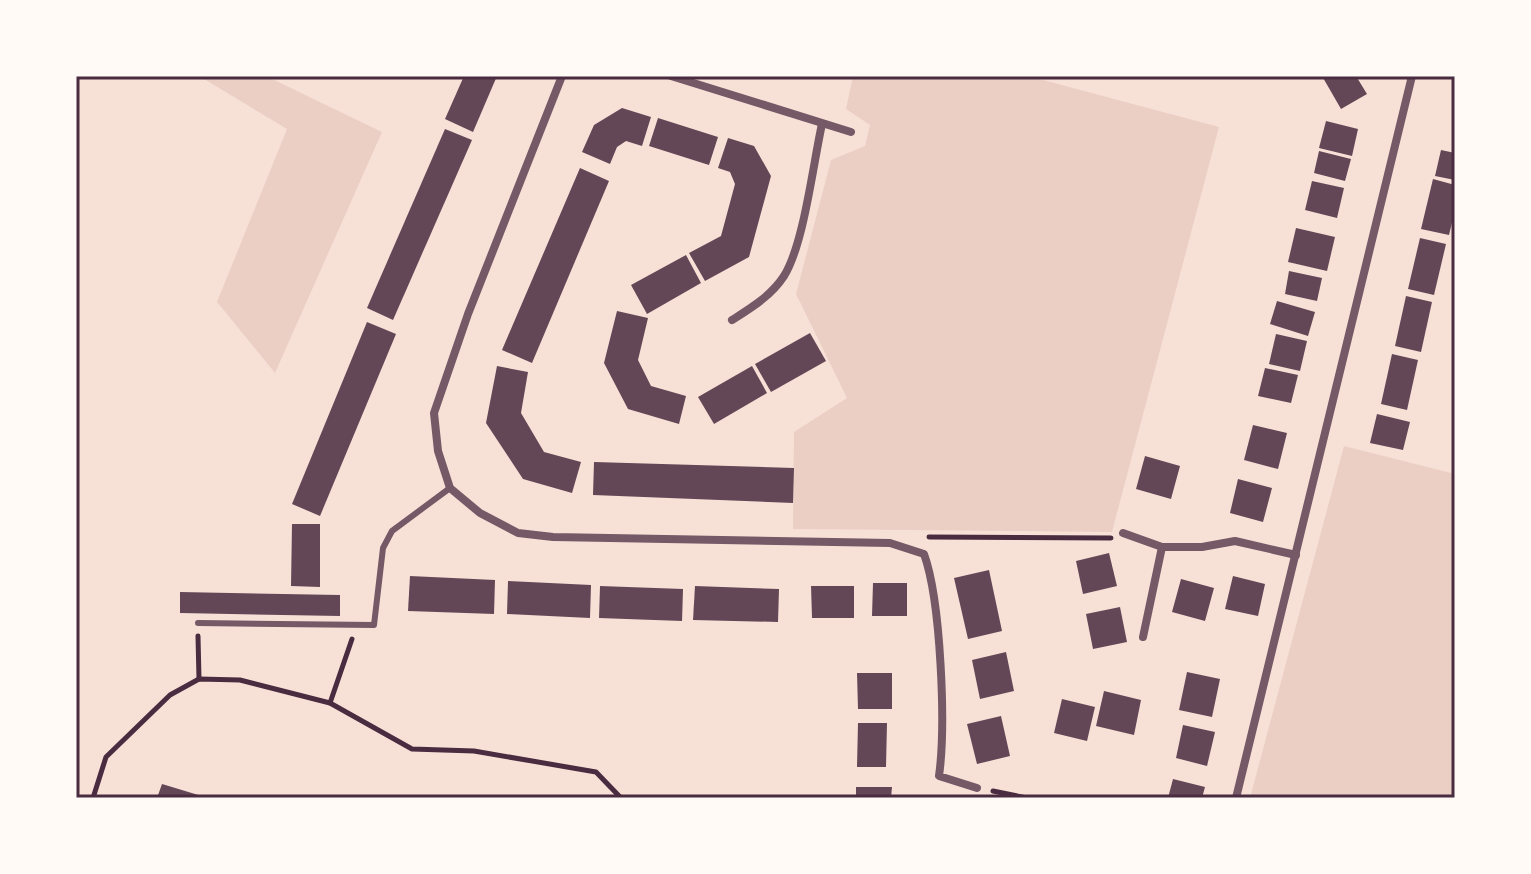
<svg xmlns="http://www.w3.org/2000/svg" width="1531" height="874" font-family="'Titillium Web',sans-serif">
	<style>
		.green { fill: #ebcfc5 }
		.building { fill: #644757 }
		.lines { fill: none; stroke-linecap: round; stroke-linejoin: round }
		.path { stroke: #4a2c40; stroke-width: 5 }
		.service { stroke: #755966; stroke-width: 6 }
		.minor { stroke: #755966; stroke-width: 8 }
		.neatline { fill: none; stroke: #4a2c40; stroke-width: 3 }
	</style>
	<rect width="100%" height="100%" fill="#f7e1d7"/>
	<g class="green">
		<polygon points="199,76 266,76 382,132 275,373 217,302 287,129"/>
		<polygon points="853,76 1028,76 1219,127 1112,532 793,529 794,432 847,398 796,294 831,160 865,146 870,125 846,109"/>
		<polygon points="1344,446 1455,474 1455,798 1250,798"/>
	</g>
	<g class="building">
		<polygon points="464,76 497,76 473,132 445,119"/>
		<polygon points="1322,76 1356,76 1367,94 1341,109"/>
		<polygon points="622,108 651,117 642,146 626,141 617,147 610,164 582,152 594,125"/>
		<polygon points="658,118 718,137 709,165 649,146"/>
		<polygon points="1326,121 1358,129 1352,156 1319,148"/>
		<polygon points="445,129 472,140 393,320 367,308"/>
		<polygon points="728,138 754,146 771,176 749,257 705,281 689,253 721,236 735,184 730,172 718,168"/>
		<polygon points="1441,150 1455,153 1455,180 1435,176"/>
		<polygon points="1319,151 1351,159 1345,181 1314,173"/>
		<polygon points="580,168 609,181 532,363 502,350"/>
		<polygon points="1433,179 1455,185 1455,210 1449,235 1421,229"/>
		<polygon points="1312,181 1344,188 1337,218 1305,210"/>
		<polygon points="1296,228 1335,237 1327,271 1288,262"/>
		<polygon points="1420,238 1446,244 1434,295 1408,289"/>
		<polygon points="686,255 701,283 647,314 631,285"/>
		<polygon points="1289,271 1322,278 1317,301 1285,294"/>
		<polygon points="1406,296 1432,302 1421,352 1395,346"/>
		<polygon points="1277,301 1315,312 1308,336 1270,324"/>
		<polygon points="617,311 648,318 638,360 651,386 686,396 679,424 628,409 604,363"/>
		<polygon points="367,322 396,334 320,516 292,504"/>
		<polygon points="810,333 826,361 771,392 755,364"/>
		<polygon points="1276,334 1307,341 1300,371 1269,364"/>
		<polygon points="1392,354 1418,360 1407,410 1381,404"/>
		<polygon points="497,366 528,372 521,413 544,452 581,462 572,493 523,479 486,423"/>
		<polygon points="752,366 767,393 714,424 698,397"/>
		<polygon points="1265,368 1298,375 1291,403 1258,396"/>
		<polygon points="1377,414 1410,422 1403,450 1370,443"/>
		<polygon points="1253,425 1287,433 1278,469 1244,460"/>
		<polygon points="1145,456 1180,466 1171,499 1136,489"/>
		<polygon points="594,462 794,468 793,503 593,495"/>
		<polygon points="1238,479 1272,488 1263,522 1230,513"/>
		<polygon points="292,524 320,524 320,587 291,586"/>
		<polygon points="1109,553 1117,586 1083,594 1076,561"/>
		<polygon points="989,570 1002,631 968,639 954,578"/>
		<polygon points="410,576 495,580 494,614 408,611"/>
		<polygon points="1233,576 1265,584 1258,616 1225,609"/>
		<polygon points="1181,579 1214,588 1205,621 1172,612"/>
		<polygon points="508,581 591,585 590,618 507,614"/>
		<polygon points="873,583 907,583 907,616 872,616"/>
		<polygon points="600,586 683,589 682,621 599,618"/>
		<polygon points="695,586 779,589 778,622 693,620"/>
		<polygon points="811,586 854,586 854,618 812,618"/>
		<polygon points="180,592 340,595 340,616 180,613"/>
		<polygon points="1120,607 1127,642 1093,649 1086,614"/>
		<polygon points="1006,652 1014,691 980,699 972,660"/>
		<polygon points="1187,672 1220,679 1212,717 1179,710"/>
		<polygon points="857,673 892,673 892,709 858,709"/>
		<polygon points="1104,691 1141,700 1134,735 1096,726"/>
		<polygon points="1062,699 1095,707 1087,741 1054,733"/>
		<polygon points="1001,716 1010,756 977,764 967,724"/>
		<polygon points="858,723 887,723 886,767 857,767"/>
		<polygon points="1183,725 1215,732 1207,766 1176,758"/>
		<polygon points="1173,779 1205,787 1202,798 1168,798"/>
		<polygon points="162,784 205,797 205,798 157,798"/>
		<polygon points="856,787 892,787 891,798 856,798"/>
	</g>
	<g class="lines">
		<g class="path">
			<polyline points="929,537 1111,538"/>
			<polyline points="198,636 199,679"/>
			<polyline points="330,703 352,639"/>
			<polyline points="993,791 1027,798"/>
			<polyline points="93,798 106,757 170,695 199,679 240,680 330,703 412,749 474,751 596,772 621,798"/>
		</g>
		<polyline class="service" points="198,623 374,625 383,548 392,531 450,488"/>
		<g class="minor">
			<path d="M562 76 468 314 434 413 438 451 450 488 480 513 518 533 553 537 890 543 924 554C941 601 946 726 939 776L977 788"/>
			<polyline points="671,76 851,132"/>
			<path d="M732 320C751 308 771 296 784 276 804 244 813 164 822 124"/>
			<polyline points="1123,533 1162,547 1202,547 1235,541 1296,555"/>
			<polyline points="1143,637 1162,547"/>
			<polyline points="1236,798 1412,76"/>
		</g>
	</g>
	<rect width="1531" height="874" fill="none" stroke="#fffaf5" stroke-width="156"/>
	<rect x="78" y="78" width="1375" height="718" class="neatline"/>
</svg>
